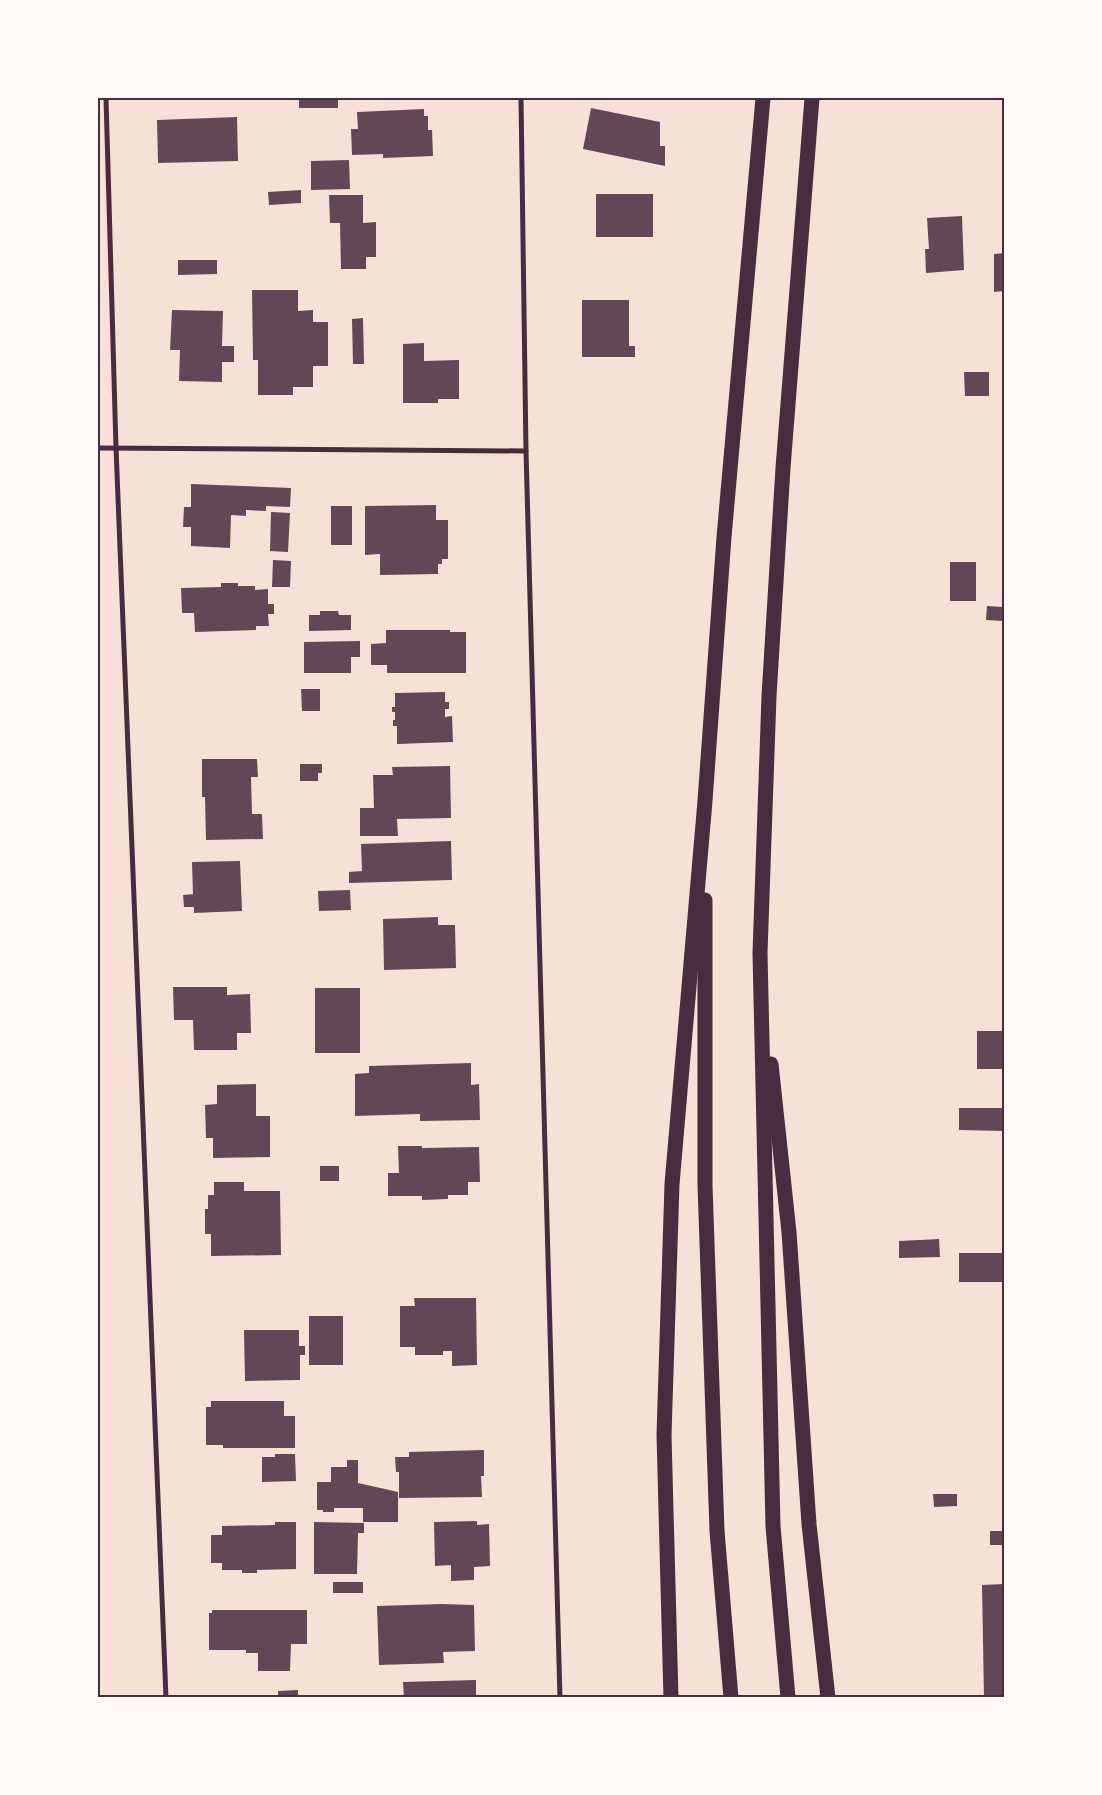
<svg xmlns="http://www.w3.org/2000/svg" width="1102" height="1795" font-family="'DejaVu Sans',sans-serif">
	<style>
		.building { fill: #644757 }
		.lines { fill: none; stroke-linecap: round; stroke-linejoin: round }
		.minor { stroke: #4a2c40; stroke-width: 5 }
		.motorway { stroke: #4a2c40; stroke-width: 15 }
		.neatline { fill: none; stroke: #4a2c40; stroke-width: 2 }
	</style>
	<rect width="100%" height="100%" fill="#f7e1d7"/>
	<g class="building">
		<rect x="299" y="98" width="39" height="10"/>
		<polygon points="591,108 660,122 660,146 665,146 665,166 583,149"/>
		<polygon points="424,109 424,116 428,116 428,130 432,130 433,156 383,158 383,154 352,155 351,129 358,129 357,112"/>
		<polygon points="237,117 238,161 158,163 157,120"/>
		<polygon points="349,160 350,189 311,190 311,161"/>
		<polygon points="301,190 301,203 269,205 268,192"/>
		<rect x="596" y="194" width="57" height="43"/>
		<polygon points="329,195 363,195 363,223 376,222 376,257 366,257 366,269 341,269 340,223 330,223"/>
		<polygon points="962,216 964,270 926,273 925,249 929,249 927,218"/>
		<polygon points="1004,253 1004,291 994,292 994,254"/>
		<polygon points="178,260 217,260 217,274 178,275"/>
		<polygon points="252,290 298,290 298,311 313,310 313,322 328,322 328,366 313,366 313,387 293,387 293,395 258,395 258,360 253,360"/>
		<polygon points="582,300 629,300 629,346 635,346 635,357 582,357"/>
		<polygon points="172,310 223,311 222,346 234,346 234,362 222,362 222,382 179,381 180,350 170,350"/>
		<polygon points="363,318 364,364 353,364 352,319"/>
		<polygon points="424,343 424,361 459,360 459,399 438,399 438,403 403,403 403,344"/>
		<polygon points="964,372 989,372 989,396 965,396"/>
		<polygon points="191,484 291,488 290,507 266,506 266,511 246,510 246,516 231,515 230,548 191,546 191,527 183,527 184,507 191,507"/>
		<polygon points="436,505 436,520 448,520 448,559 442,559 442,564 438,564 438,574 380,575 380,554 365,555 365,506"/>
		<rect x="331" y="506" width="21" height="39"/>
		<polygon points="271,512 290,513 288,552 270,551"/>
		<polygon points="273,560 291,561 290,587 272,587"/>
		<rect x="950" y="562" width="26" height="39"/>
		<polygon points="221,583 238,583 238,586 255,586 255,590 268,589 268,604 274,604 274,614 268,614 269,626 256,626 256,630 195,632 194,613 182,613 181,588 221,587"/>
		<polygon points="987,606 1004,607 1004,621 986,620"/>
		<polygon points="320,611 338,611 339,615 351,615 351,630 309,631 309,615 320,615"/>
		<polygon points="386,630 450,630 450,632 466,632 466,673 387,673 387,665 371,665 371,644 386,643"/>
		<polygon points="360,641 360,657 351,657 351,673 304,673 304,642"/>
		<polygon points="301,689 320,689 320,711 302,711"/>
		<polygon points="445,692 445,702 449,702 449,709 445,709 445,717 452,716 453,742 397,744 397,726 393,726 393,720 395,720 395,712 392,712 392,707 395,707 395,693"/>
		<polygon points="202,759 257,759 258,777 251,777 252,814 262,814 263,839 206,840 205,797 202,797"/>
		<polygon points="300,764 322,764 322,773 318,773 318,781 300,781"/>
		<polygon points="450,766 451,818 397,819 398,836 360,836 360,808 374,808 373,775 393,775 392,767"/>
		<polygon points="451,841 452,880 349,883 349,872 362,871 361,844"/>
		<polygon points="240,861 242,911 194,913 194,907 184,907 183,895 193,894 192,862"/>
		<polygon points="350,890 351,910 319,911 318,891"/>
		<polygon points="438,917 438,925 455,925 456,968 384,970 383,919"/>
		<polygon points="173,987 227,987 227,995 250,994 251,1033 237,1033 237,1050 194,1050 193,1020 174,1020"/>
		<rect x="315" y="988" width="45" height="65"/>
		<rect x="977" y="1031" width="27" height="38"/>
		<polygon points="471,1063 471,1085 479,1084 480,1120 420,1121 420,1114 355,1116 355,1074 369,1073 369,1066"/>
		<polygon points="256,1084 256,1116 270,1116 270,1157 213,1158 213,1138 206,1138 205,1105 217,1104 217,1085"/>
		<polygon points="959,1108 1004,1108 1004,1131 959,1130"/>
		<polygon points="398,1146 422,1146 422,1148 479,1147 480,1182 468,1182 468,1195 448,1195 448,1199 422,1200 422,1196 388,1196 388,1173 399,1173"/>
		<rect x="320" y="1166" width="19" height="15"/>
		<polygon points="214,1182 244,1182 244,1191 280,1191 281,1255 211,1256 211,1234 205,1234 205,1209 208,1209 208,1195 214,1195"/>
		<polygon points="939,1239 940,1257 899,1258 899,1241"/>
		<rect x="959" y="1253" width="45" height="29"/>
		<polygon points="414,1298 476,1298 477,1365 452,1366 452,1351 443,1351 443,1355 415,1355 415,1347 400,1347 400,1306 415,1306"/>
		<rect x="309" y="1316" width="34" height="49"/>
		<polygon points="244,1330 299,1330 299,1346 305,1346 305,1355 300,1355 300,1380 245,1381"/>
		<polygon points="211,1401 284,1401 284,1416 295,1416 295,1448 223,1448 223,1445 206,1445 206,1407 211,1407"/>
		<polygon points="484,1450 484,1476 481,1476 482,1497 399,1498 399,1472 396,1472 395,1457 409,1457 409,1452"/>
		<polygon points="275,1454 295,1454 296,1481 262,1482 262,1457 275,1457"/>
		<polygon points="347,1460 358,1460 358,1483 398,1492 398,1522 363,1522 363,1508 334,1508 334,1512 323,1512 323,1510 317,1510 317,1482 331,1482 331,1467 347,1467"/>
		<polygon points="933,1494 957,1494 957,1506 934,1507"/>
		<polygon points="477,1521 477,1525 489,1524 490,1566 474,1567 474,1580 451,1581 451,1565 435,1566 434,1522"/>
		<polygon points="275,1522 296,1522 296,1569 257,1570 257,1573 242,1573 242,1570 222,1570 222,1563 211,1563 211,1535 222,1535 222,1526 275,1525"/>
		<polygon points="314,1522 364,1523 364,1533 358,1533 357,1574 314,1574"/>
		<rect x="990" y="1531" width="14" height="14"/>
		<rect x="333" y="1582" width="30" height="11"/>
		<polygon points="1004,1584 1004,1698 984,1698 982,1585"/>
		<polygon points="442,1604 474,1605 475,1651 443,1652 444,1663 379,1665 377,1606"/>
		<polygon points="212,1610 307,1610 307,1644 291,1644 290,1671 258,1671 258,1653 246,1653 246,1650 209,1650 209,1613 212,1613"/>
		<polygon points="476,1680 476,1698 404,1698 403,1682"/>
		<polygon points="298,1690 298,1698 278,1698 278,1691"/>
	</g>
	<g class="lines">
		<g class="minor">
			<polyline points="106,98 116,448 166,1698"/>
			<polyline points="521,98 526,451 560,1698"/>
			<polyline points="98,448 526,451"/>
		</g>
		<g class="motorway">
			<polyline points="705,900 705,1185 717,1531 731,1698"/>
			<polyline points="771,1064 789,1232 809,1524 828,1698"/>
			<polyline points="671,1698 664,1435 672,1184 705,801 724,537 763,98"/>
			<polyline points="788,1698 773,1526 760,953 769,696 783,468 812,98"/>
		</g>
	</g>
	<rect width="1102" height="1795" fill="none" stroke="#fffaf5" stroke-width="198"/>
	<rect x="99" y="99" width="904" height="1597" class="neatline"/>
</svg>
